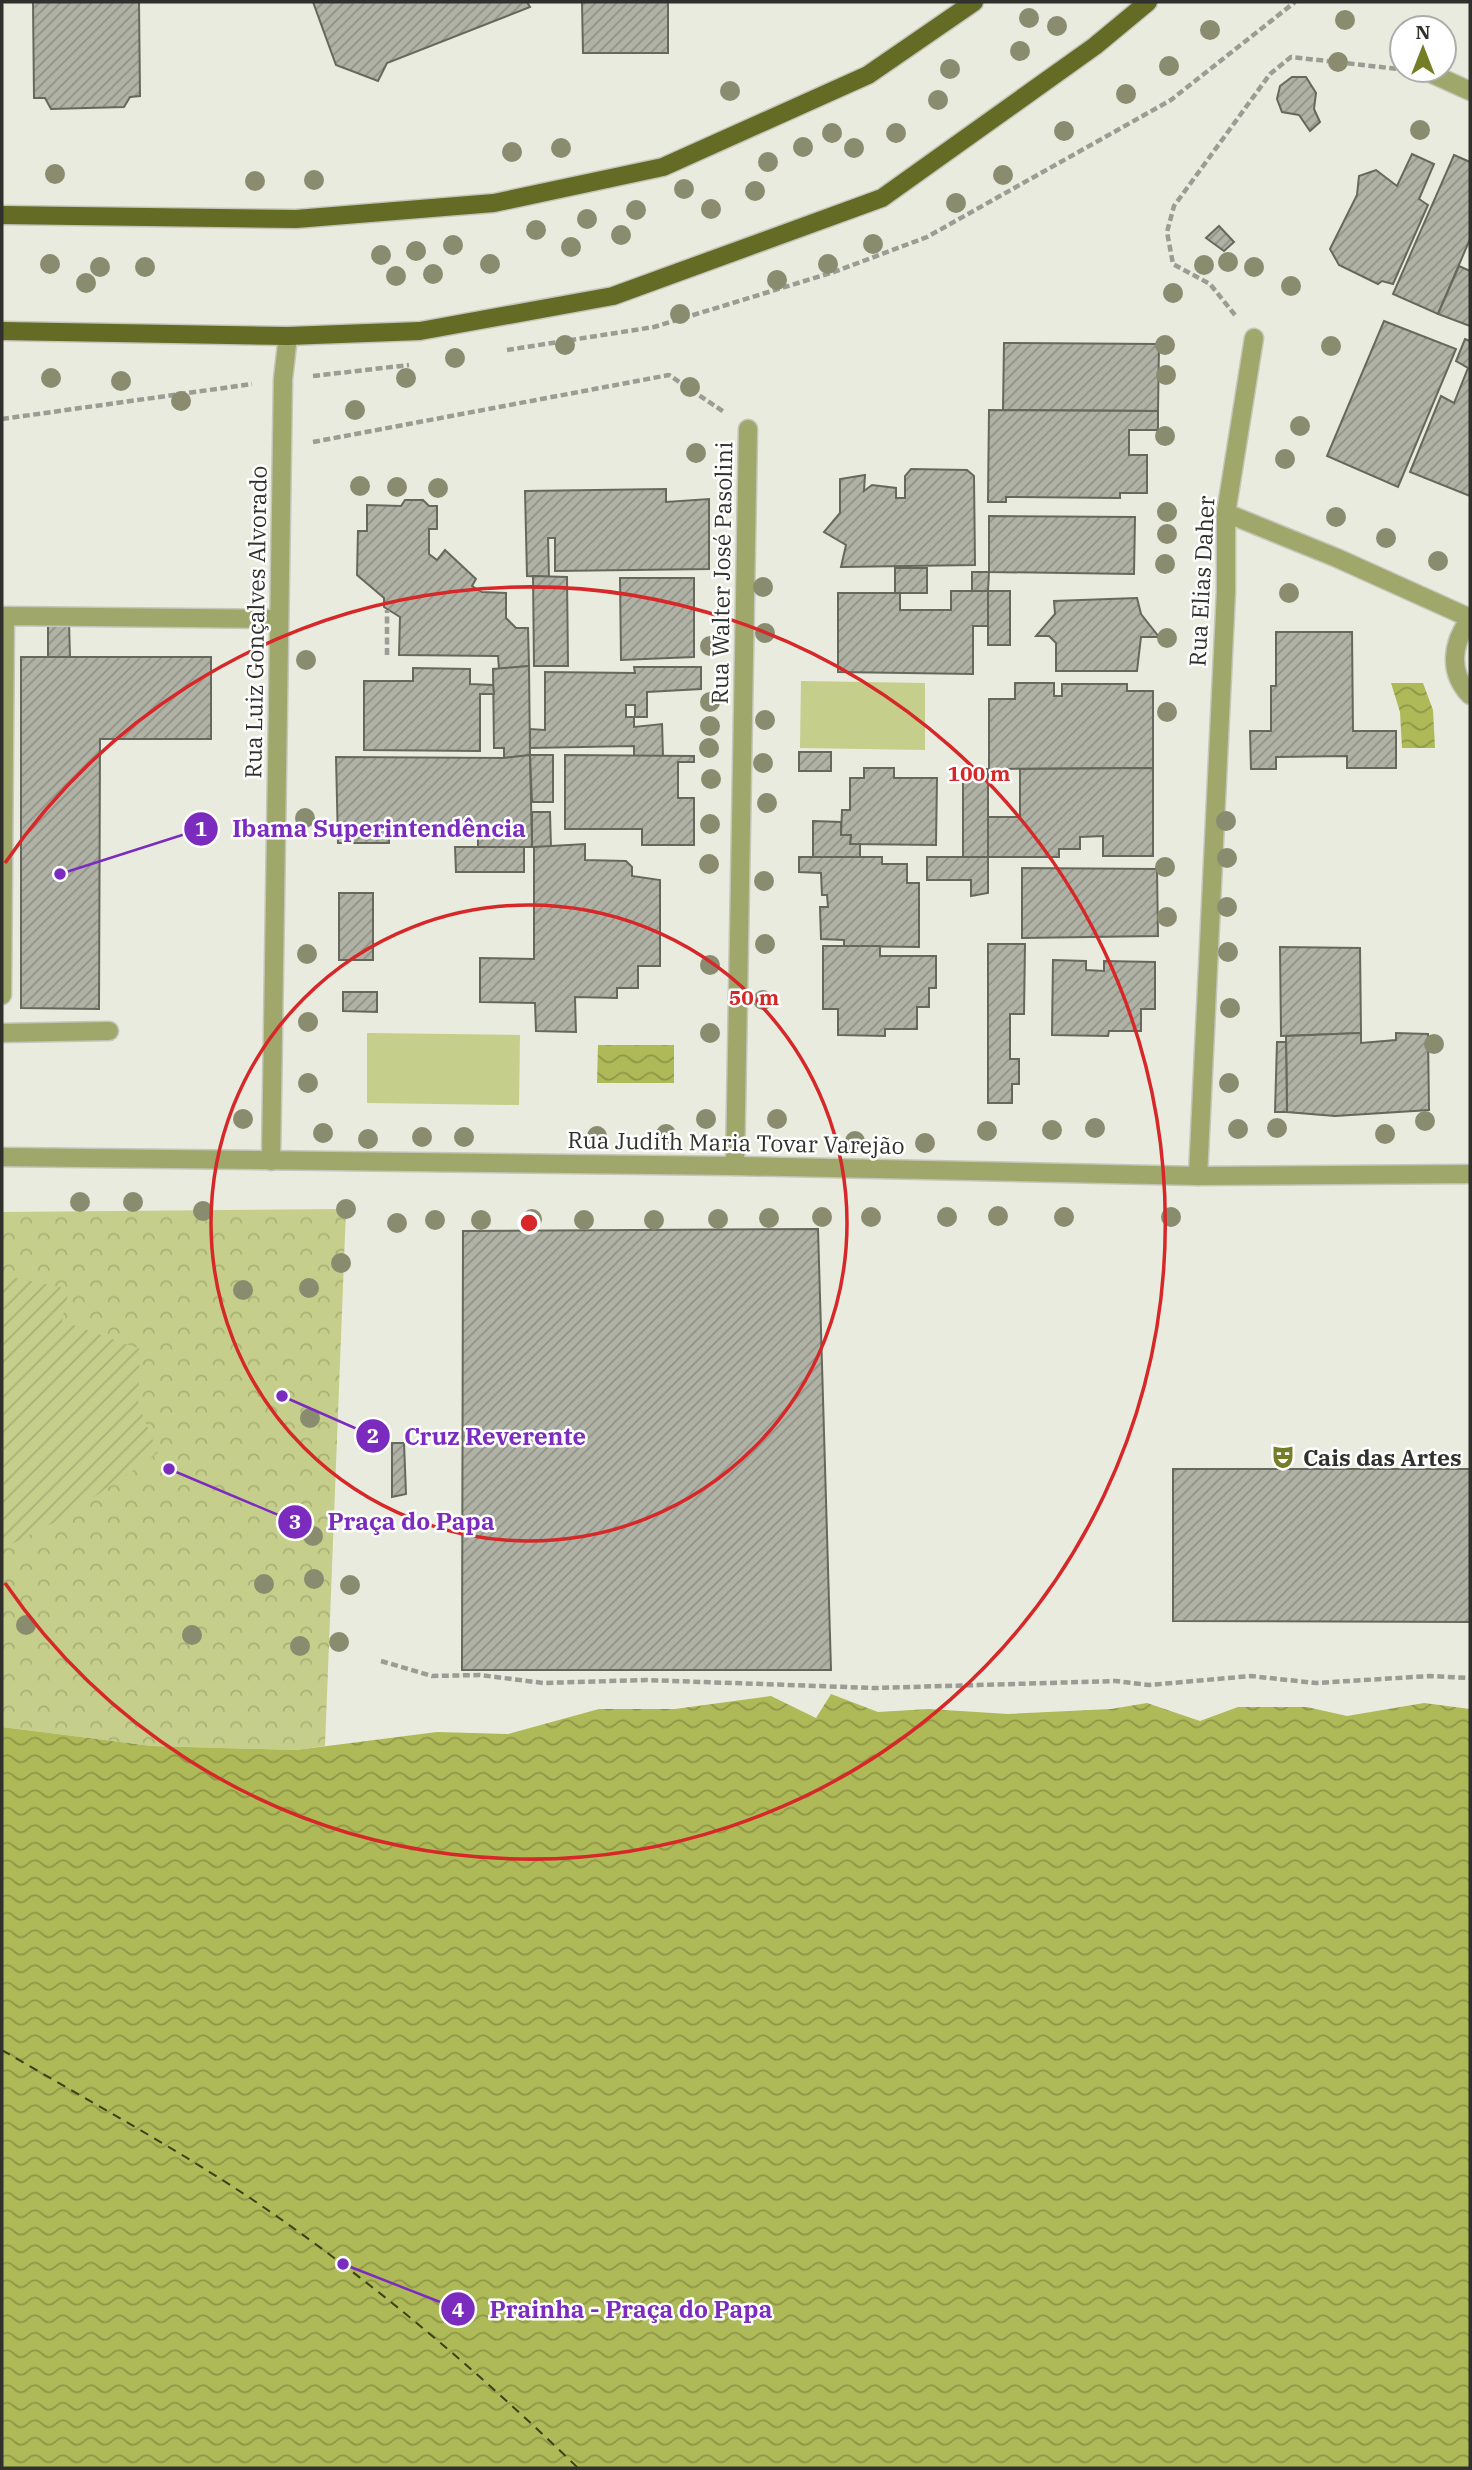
<svg xmlns="http://www.w3.org/2000/svg" width="1472" height="2470" font-family="'IBM Plex Serif',serif">
	<style>
		.park { fill: url(#park-crowns) }
		.garden { fill: url(#garden-furrows) }
		.pitch { fill: #c5ce8a }
		.water { fill: url(#water-waves) }
		.lines { fill: none; stroke-linecap: round; stroke-linejoin: round }
		.ferry { stroke: #3c4017; stroke-width: 2; stroke-dasharray: 9 7; stroke-linecap: butt }
		.building { fill: url(#building-hatch); stroke: #66685c; stroke-width: 2 }
		.minor-casing { stroke: #c4c6ba; stroke-width: 21 }
		.major-casing { stroke: #c4c6ba; stroke-width: 21 }
		.path { stroke: #9b9c93; stroke-width: 4.5; stroke-dasharray: 7 3.5; stroke-linecap: butt }
		.minor { stroke: #9fa76b; stroke-width: 18 }
		.major { stroke: #646b24; stroke-width: 18 }
		.tree { fill: #898c6f }
		.ring { fill: none; stroke: #d62828; stroke-width: 3.5 }
		.labels { text-anchor: middle; dominant-baseline: central; stroke-width: 5; stroke-linejoin: round; paint-order: stroke }
		.street-label { font-size: 23px; fill: #30312c; stroke: #fff }
		.poi-label { font-size: 23px; font-weight: bold; fill: #30312c; stroke: #fff; text-anchor: start }
		.centre { fill: #d62828; stroke: #fff; stroke-width: 3.5 }
		.ring-label { font-size: 21px; text-anchor: middle; font-weight: bold; fill: #d62828; stroke: #fff; stroke-width: 5; stroke-linejoin: round; paint-order: stroke }
		.leader { fill: none; stroke: #7b2cbf; stroke-width: 2.5 }
		.callout-dot { fill: #7b2cbf; stroke: #fff; stroke-width: 2.5 }
		.mark-label { font-size: 21px; text-anchor: middle; font-weight: bold; fill: #fff }
		.callout-label { font-size: 24px; text-anchor: middle; font-weight: bold; fill: #7b2cbf; stroke: #fff; stroke-width: 5; stroke-linejoin: round; paint-order: stroke }
	</style>
	<defs>
		<pattern id="park-crowns" width="20" height="18" patternUnits="userSpaceOnUse" patternTransform="scale(1.75)"><rect width="20" height="18" fill="#c5ce8a"/><path d="M2 6a3 3 0 1 1 6 0M12 15a3 3 0 1 1 6 0" fill="none" stroke="#aab177"/></pattern>
		<pattern id="garden-furrows" width="10" height="10" patternUnits="userSpaceOnUse" patternTransform="scale(1.75)"><rect width="10" height="10" fill="#c5ce8a"/><path d="M-1 1l2-2M0 10L10 0M9 11l2-2" fill="none" stroke="#aab177"/></pattern>
		<pattern id="water-waves" width="16" height="10" patternUnits="userSpaceOnUse" patternTransform="scale(1.75)"><rect width="16" height="10" fill="#aeb957"/><path d="M0 5q4-4 8 0t8 0" fill="none" stroke="#8e9748"/></pattern>
		<pattern id="building-hatch" width="6" height="6" patternUnits="userSpaceOnUse" patternTransform="scale(1.75)"><rect width="6" height="6" fill="#b0b2a5"/><path d="M-1 1l2-2M0 6l6-6M5 7l2-2" fill="none" stroke="#909187"/></pattern>
	</defs>
	<rect width="100%" height="100%" fill="#e9ebde"/>
	<polygon class="park" points="346,1209 325,1746 296,1750 152,1746 2,1727 2,1212"/>
	<polygon class="garden" points="2,1275 69,1289 62,1321 140,1349 138,1404 158,1453 65,1517 2,1549"/>
	<g class="pitch">
		<polygon points="801,681 925,683 925,750 800,748"/>
		<polygon points="367,1033 520,1035 519,1105 367,1103"/>
	</g>
	<g class="water">
		<polygon points="1391,683 1423,683 1433,710 1435,748 1402,748 1400,712"/>
		<polygon points="598,1045 674,1045 674,1083 597,1083"/>
		<polygon points="831,1694 878,1712 929,1709 1008,1714 1111,1709 1147,1703 1200,1721 1238,1707 1307,1707 1347,1716 1424,1703 1470,1709 1470,2468 2,2468 2,1727 152,1746 296,1750 437,1732 508,1734 599,1709 675,1709 771,1696 816,1718"/>
	</g>
	<g class="lines">
		<path class="ferry" d="M2 2050C87 2100 174 2147 256 2202 372 2281 478 2371 578 2468"/>
	</g>
	<g class="building">
		<polygon points="33,2 139,2 140,96 130,97 124,107 51,109 45,98 34,98"/>
		<polygon points="313,2 527,2 530,7 387,63 378,81 336,65"/>
		<polygon points="582,2 668,2 668,53 583,53"/>
		<polygon points="1292,77 1306,77 1316,93 1314,109 1320,122 1310,131 1299,115 1282,112 1277,99 1280,86"/>
		<polygon points="1412,154 1434,164 1419,199 1428,205 1393,284 1382,281 1378,284 1339,265 1330,249 1357,195 1359,176 1376,170 1397,186"/>
		<polygon points="1454,155 1470,162 1470,239 1438,314 1393,294"/>
		<polygon points="1219,226 1234,242 1224,251 1206,238"/>
		<polygon points="1459,266 1470,271 1470,326 1438,314"/>
		<polygon points="1384,321 1456,349 1398,487 1327,456"/>
		<polygon points="1465,339 1470,341 1470,496 1410,472 1441,396 1454,403 1468,368 1456,361"/>
		<polygon points="1004,343 1159,344 1158,411 1003,410"/>
		<polygon points="989,410 1158,411 1158,430 1129,430 1129,455 1147,455 1147,493 1120,493 1120,498 1006,497 1006,502 988,502"/>
		<polygon points="911,469 967,470 974,476 975,565 841,567 846,545 824,532 840,513 840,479 865,475 864,491 872,485 896,488 896,498 905,498 905,476"/>
		<polygon points="666,489 666,502 709,499 709,569 555,571 555,538 548,538 549,577 527,576 525,491"/>
		<polygon points="405,500 423,500 429,506 437,506 437,529 429,529 429,554 437,560 445,550 476,579 472,586 482,592 506,593 506,618 516,628 528,628 529,666 499,669 498,656 399,655 400,617 384,607 384,598 357,575 358,531 367,531 367,505 401,506"/>
		<polygon points="989,516 1135,517 1134,574 989,572"/>
		<rect x="895" y="568" width="32" height="25"/>
		<polygon points="972,572 989,572 988,591 972,591"/>
		<polygon points="533,576 567,577 568,666 534,666"/>
		<polygon points="620,578 694,578 694,657 621,660"/>
		<polygon points="951,591 988,591 988,626 973,626 973,674 838,672 838,593 900,593 900,610 951,610"/>
		<rect x="988" y="591" width="22" height="54"/>
		<polygon points="1137,598 1141,614 1159,637 1141,637 1137,671 1056,671 1056,643 1049,636 1036,636 1055,614 1054,601"/>
		<polygon points="48,622 69,622 70,657 48,657"/>
		<polygon points="1276,632 1352,632 1353,731 1396,731 1396,768 1347,768 1347,756 1276,757 1276,769 1251,769 1250,731 1271,731 1271,686 1276,686"/>
		<polygon points="21,657 211,657 211,739 100,739 99,1009 21,1008"/>
		<polygon points="529,666 530,755 504,758 504,748 494,748 493,669"/>
		<polygon points="634,667 701,667 701,689 647,692 647,717 635,717 635,705 626,705 626,717 634,717 634,727 662,724 663,756 634,756 634,746 530,748 530,729 545,730 545,672 635,673"/>
		<polygon points="413,668 470,669 470,684 493,685 494,694 480,694 480,751 364,750 364,681 413,681"/>
		<polygon points="1015,683 1054,683 1054,696 1062,696 1062,684 1127,684 1127,691 1153,691 1153,768 989,769 989,699 1015,699"/>
		<rect x="799" y="752" width="32" height="19"/>
		<polygon points="530,755 532,847 478,847 478,837 389,836 389,843 338,843 336,757 504,758"/>
		<polygon points="530,755 553,755 553,802 532,802"/>
		<polygon points="565,755 694,756 694,762 678,762 678,798 694,798 694,845 642,845 642,829 565,829"/>
		<polygon points="864,768 894,768 894,778 937,778 936,845 850,844 851,835 841,835 842,810 850,810 850,778 864,778"/>
		<polygon points="1153,768 1153,856 1103,856 1103,836 1080,837 1080,849 1059,849 1059,857 988,857 988,817 1020,817 1020,769"/>
		<rect x="963" y="769" width="25" height="88"/>
		<polygon points="532,812 550,812 551,848 532,847"/>
		<polygon points="813,821 841,822 841,835 851,835 850,844 860,844 860,857 813,857"/>
		<polygon points="585,844 585,860 626,861 632,867 632,876 660,880 660,966 638,966 638,988 617,988 617,998 575,997 576,1032 536,1031 535,1003 480,1002 480,958 534,959 534,847"/>
		<polygon points="455,847 524,847 524,872 456,872"/>
		<polygon points="799,857 882,857 882,864 907,864 907,883 919,883 919,947 844,946 844,940 821,939 820,907 828,907 827,895 822,895 821,873 799,872"/>
		<polygon points="927,857 988,857 988,893 971,896 971,880 927,880"/>
		<polygon points="1022,868 1157,869 1158,936 1022,938"/>
		<rect x="339" y="893" width="34" height="67"/>
		<polygon points="988,944 1025,944 1024,1014 1010,1014 1010,1059 1019,1059 1019,1084 1012,1084 1012,1103 988,1103"/>
		<polygon points="823,946 880,946 880,956 936,956 936,988 929,988 929,1007 917,1007 917,1029 885,1029 885,1036 838,1035 838,1009 823,1009"/>
		<polygon points="1280,947 1360,948 1361,1033 1281,1036"/>
		<polygon points="1053,960 1086,961 1086,970 1104,971 1104,961 1155,962 1155,1009 1141,1009 1141,1031 1109,1031 1108,1036 1052,1035"/>
		<polygon points="343,992 377,992 377,1012 343,1011"/>
		<polygon points="1361,1033 1361,1043 1396,1040 1396,1033 1428,1034 1429,1110 1335,1116 1287,1112 1286,1036"/>
		<polygon points="1277,1042 1286,1042 1287,1112 1275,1112"/>
		<polygon points="818,1229 831,1670 462,1670 463,1231"/>
		<polygon points="392,1443 404,1443 406,1494 392,1497"/>
		<polygon points="1173,1469 1470,1469 1470,1622 1173,1621"/>
	</g>
	<g class="lines">
		<g class="minor-casing">
			<g id="minor">
				<polyline points="1428,72 1470,91"/>
				<polyline points="1226,513 1337,558 1470,618"/>
				<path d="M1470 619C1452 643 1448 672 1470 695"/>
				<polyline points="2,995 5,616 279,619"/>
				<polyline points="2,1033 109,1031"/>
				<polyline points="2,1157 735,1166 1198,1176 1470,1174"/>
				<polyline points="271,1161 283,379 288,336"/>
				<polyline points="735,1166 748,429"/>
				<polyline points="1198,1176 1226,591 1226,513 1254,338"/>
			</g>
		</g>
		<g class="major-casing">
			<g id="major">
				<polyline points="2,215 296,219 494,203 663,167 868,75 974,2"/>
				<polyline points="2,331 288,336 420,331 613,296 882,198 1095,46 1148,2"/>
			</g>
		</g>
		<g class="path">
			<polyline points="1235,315 1210,284 1173,264 1167,232 1174,206 1270,74 1291,57 1398,69"/>
			<polyline points="507,350 654,327 834,272 927,237 1171,100 1295,2"/>
			<polyline points="313,376 409,365"/>
			<polyline points="2,419 252,384"/>
			<polyline points="313,442 669,375 724,412"/>
			<polyline points="387,655 387,610"/>
			<polyline points="381,1661 432,1676 480,1675 543,1683 646,1680 875,1688 1116,1681 1149,1685 1251,1676 1316,1683 1430,1676 1470,1678"/>
		</g>
		<use href="#minor" class="minor"/>
		<use href="#major" class="major"/>
	</g>
	<g class="tree">
		<circle cx="1029" cy="18" r="10"/>
		<circle cx="1345" cy="20" r="10"/>
		<circle cx="1057" cy="26" r="10"/>
		<circle cx="1210" cy="30" r="10"/>
		<circle cx="1020" cy="51" r="10"/>
		<circle cx="1338" cy="62" r="10"/>
		<circle cx="1169" cy="66" r="10"/>
		<circle cx="950" cy="69" r="10"/>
		<circle cx="730" cy="91" r="10"/>
		<circle cx="1126" cy="94" r="10"/>
		<circle cx="938" cy="100" r="10"/>
		<circle cx="1420" cy="130" r="10"/>
		<circle cx="1064" cy="131" r="10"/>
		<circle cx="832" cy="133" r="10"/>
		<circle cx="896" cy="133" r="10"/>
		<circle cx="803" cy="147" r="10"/>
		<circle cx="561" cy="148" r="10"/>
		<circle cx="854" cy="148" r="10"/>
		<circle cx="512" cy="152" r="10"/>
		<circle cx="768" cy="162" r="10"/>
		<circle cx="55" cy="174" r="10"/>
		<circle cx="1003" cy="175" r="10"/>
		<circle cx="314" cy="180" r="10"/>
		<circle cx="255" cy="181" r="10"/>
		<circle cx="684" cy="189" r="10"/>
		<circle cx="755" cy="191" r="10"/>
		<circle cx="956" cy="203" r="10"/>
		<circle cx="711" cy="209" r="10"/>
		<circle cx="636" cy="210" r="10"/>
		<circle cx="587" cy="219" r="10"/>
		<circle cx="536" cy="230" r="10"/>
		<circle cx="621" cy="235" r="10"/>
		<circle cx="873" cy="244" r="10"/>
		<circle cx="453" cy="245" r="10"/>
		<circle cx="571" cy="247" r="10"/>
		<circle cx="416" cy="251" r="10"/>
		<circle cx="381" cy="255" r="10"/>
		<circle cx="1228" cy="262" r="10"/>
		<circle cx="50" cy="264" r="10"/>
		<circle cx="490" cy="264" r="10"/>
		<circle cx="828" cy="264" r="10"/>
		<circle cx="1204" cy="265" r="10"/>
		<circle cx="100" cy="267" r="10"/>
		<circle cx="145" cy="267" r="10"/>
		<circle cx="1254" cy="267" r="10"/>
		<circle cx="433" cy="274" r="10"/>
		<circle cx="396" cy="276" r="10"/>
		<circle cx="777" cy="280" r="10"/>
		<circle cx="86" cy="283" r="10"/>
		<circle cx="1291" cy="286" r="10"/>
		<circle cx="1173" cy="293" r="10"/>
		<circle cx="680" cy="314" r="10"/>
		<circle cx="565" cy="345" r="10"/>
		<circle cx="1165" cy="345" r="10"/>
		<circle cx="1331" cy="346" r="10"/>
		<circle cx="455" cy="358" r="10"/>
		<circle cx="1166" cy="375" r="10"/>
		<circle cx="51" cy="378" r="10"/>
		<circle cx="406" cy="378" r="10"/>
		<circle cx="121" cy="381" r="10"/>
		<circle cx="690" cy="387" r="10"/>
		<circle cx="181" cy="401" r="10"/>
		<circle cx="355" cy="410" r="10"/>
		<circle cx="1300" cy="426" r="10"/>
		<circle cx="1165" cy="436" r="10"/>
		<circle cx="696" cy="453" r="10"/>
		<circle cx="1285" cy="459" r="10"/>
		<circle cx="360" cy="486" r="10"/>
		<circle cx="397" cy="487" r="10"/>
		<circle cx="438" cy="488" r="10"/>
		<circle cx="1167" cy="512" r="10"/>
		<circle cx="1336" cy="517" r="10"/>
		<circle cx="1167" cy="534" r="10"/>
		<circle cx="1386" cy="538" r="10"/>
		<circle cx="1438" cy="561" r="10"/>
		<circle cx="1165" cy="564" r="10"/>
		<circle cx="763" cy="587" r="10"/>
		<circle cx="1289" cy="593" r="10"/>
		<circle cx="765" cy="633" r="10"/>
		<circle cx="1167" cy="638" r="10"/>
		<circle cx="710" cy="646" r="10"/>
		<circle cx="306" cy="660" r="10"/>
		<circle cx="710" cy="702" r="10"/>
		<circle cx="1167" cy="712" r="10"/>
		<circle cx="765" cy="720" r="10"/>
		<circle cx="710" cy="726" r="10"/>
		<circle cx="709" cy="748" r="10"/>
		<circle cx="763" cy="763" r="10"/>
		<circle cx="711" cy="779" r="10"/>
		<circle cx="767" cy="803" r="10"/>
		<circle cx="305" cy="818" r="10"/>
		<circle cx="1226" cy="821" r="10"/>
		<circle cx="710" cy="824" r="10"/>
		<circle cx="1227" cy="858" r="10"/>
		<circle cx="709" cy="864" r="10"/>
		<circle cx="1165" cy="867" r="10"/>
		<circle cx="764" cy="881" r="10"/>
		<circle cx="1227" cy="907" r="10"/>
		<circle cx="1167" cy="917" r="10"/>
		<circle cx="765" cy="944" r="10"/>
		<circle cx="1228" cy="952" r="10"/>
		<circle cx="307" cy="954" r="10"/>
		<circle cx="710" cy="965" r="10"/>
		<circle cx="763" cy="1000" r="10"/>
		<circle cx="1230" cy="1008" r="10"/>
		<circle cx="308" cy="1022" r="10"/>
		<circle cx="710" cy="1033" r="10"/>
		<circle cx="1434" cy="1044" r="10"/>
		<circle cx="308" cy="1083" r="10"/>
		<circle cx="1229" cy="1083" r="10"/>
		<circle cx="243" cy="1119" r="10"/>
		<circle cx="706" cy="1119" r="10"/>
		<circle cx="777" cy="1119" r="10"/>
		<circle cx="1425" cy="1121" r="10"/>
		<circle cx="1095" cy="1128" r="10"/>
		<circle cx="1277" cy="1128" r="10"/>
		<circle cx="1238" cy="1129" r="10"/>
		<circle cx="1052" cy="1130" r="10"/>
		<circle cx="987" cy="1131" r="10"/>
		<circle cx="323" cy="1133" r="10"/>
		<circle cx="666" cy="1134" r="10"/>
		<circle cx="1385" cy="1134" r="10"/>
		<circle cx="597" cy="1136" r="10"/>
		<circle cx="422" cy="1137" r="10"/>
		<circle cx="464" cy="1137" r="10"/>
		<circle cx="368" cy="1139" r="10"/>
		<circle cx="855" cy="1141" r="10"/>
		<circle cx="925" cy="1143" r="10"/>
		<circle cx="80" cy="1202" r="10"/>
		<circle cx="133" cy="1202" r="10"/>
		<circle cx="346" cy="1209" r="10"/>
		<circle cx="203" cy="1211" r="10"/>
		<circle cx="998" cy="1216" r="10"/>
		<circle cx="822" cy="1217" r="10"/>
		<circle cx="871" cy="1217" r="10"/>
		<circle cx="947" cy="1217" r="10"/>
		<circle cx="1064" cy="1217" r="10"/>
		<circle cx="1171" cy="1217" r="10"/>
		<circle cx="769" cy="1218" r="10"/>
		<circle cx="532" cy="1219" r="10"/>
		<circle cx="718" cy="1219" r="10"/>
		<circle cx="435" cy="1220" r="10"/>
		<circle cx="481" cy="1220" r="10"/>
		<circle cx="584" cy="1220" r="10"/>
		<circle cx="654" cy="1220" r="10"/>
		<circle cx="397" cy="1223" r="10"/>
		<circle cx="341" cy="1263" r="10"/>
		<circle cx="309" cy="1288" r="10"/>
		<circle cx="243" cy="1290" r="10"/>
		<circle cx="310" cy="1418" r="10"/>
		<circle cx="313" cy="1536" r="10"/>
		<circle cx="314" cy="1579" r="10"/>
		<circle cx="264" cy="1584" r="10"/>
		<circle cx="350" cy="1585" r="10"/>
		<circle cx="26" cy="1625" r="10"/>
		<circle cx="192" cy="1635" r="10"/>
		<circle cx="339" cy="1642" r="10"/>
		<circle cx="300" cy="1646" r="10"/>
	</g>
	<g class="ring">
		<circle cx="529" cy="1223" r="318"/>
		<path d="M5 863A636 636 0 1 1 5 1583"/>
	</g>
	<defs>
		<g id="theatre-bare" transform="scale(1.89)"><path d="M-5-5.5Q0-4 5-5.5V0Q5 5 0 6Q-5 5-5 0ZM-3.3-2.5H-1v1.5H-3.3ZM1-2.5H3.3v1.5H1ZM-2.8 1Q0 5.5 2.8 1Z" fill="#757d27" stroke="#fff" stroke-width="2.5" paint-order="stroke"/></g>
	</defs>
	<g fill-rule="evenodd">
		<use href="#theatre-bare" x="1283" y="1457"/>
	</g>
	<g class="labels">
		<g class="street-label">
			<text transform="translate(721 573) rotate(-89)">Rua Walter José Pasolini</text>
			<text transform="translate(1201 581) rotate(-87)">Rua Elias Daher</text>
			<text transform="translate(255 622) rotate(-89)">Rua Luiz Gonçalves Alvorado</text>
			<text transform="translate(736 1142) rotate(1)">Rua Judith Maria Tovar Varejão</text>
		</g>
		<g class="poi-label">
			<text x="1303" y="1457">Cais das Artes</text>
		</g>
	</g>
	<circle cx="529" cy="1223" r="10" class="centre"/>
	<g class="ring-label">
		<text x="979" y="781">100 m</text>
		<text x="754" y="1005">50 m</text>
	</g>
	<path class="leader" d="M60 874L201 829M282 1396L373 1436M169 1469L295 1522M343 2264L458 2309"/>
	<g class="callout-dot">
		<circle cx="60" cy="874" r="7"/>
		<circle cx="282" cy="1396" r="7"/>
		<circle cx="169" cy="1469" r="7"/>
		<circle cx="343" cy="2264" r="7"/>
		<circle cx="201" cy="829" r="18"/>
		<circle cx="373" cy="1436" r="18"/>
		<circle cx="295" cy="1522" r="18"/>
		<circle cx="458" cy="2309" r="18"/>
	</g>
	<g class="mark-label">
		<text x="201" y="836">1</text>
		<text x="373" y="1443">2</text>
		<text x="295" y="1529">3</text>
		<text x="458" y="2317">4</text>
	</g>
	<g class="callout-label">
		<text x="379" y="837">Ibama Superintendência</text>
		<text x="495" y="1445">Cruz Reverente</text>
		<text x="411" y="1530">Praça do Papa</text>
		<text x="631" y="2318">Prainha - Praça do Papa</text>
	</g>
	<rect width="1472" height="2470" fill="none" stroke="#30312c" stroke-width="7"/>
	<g transform="translate(1423 49)"><circle r="33" fill="#ffffff" stroke="#acadab" stroke-width="2"/>
	<path d="M0-5L12 26L0 18L-12 26Z" fill="#757d27"/>
	<text y="-10" font-size="19" font-weight="bold" text-anchor="middle" fill="#30312c">N</text>
	</g>
</svg>
